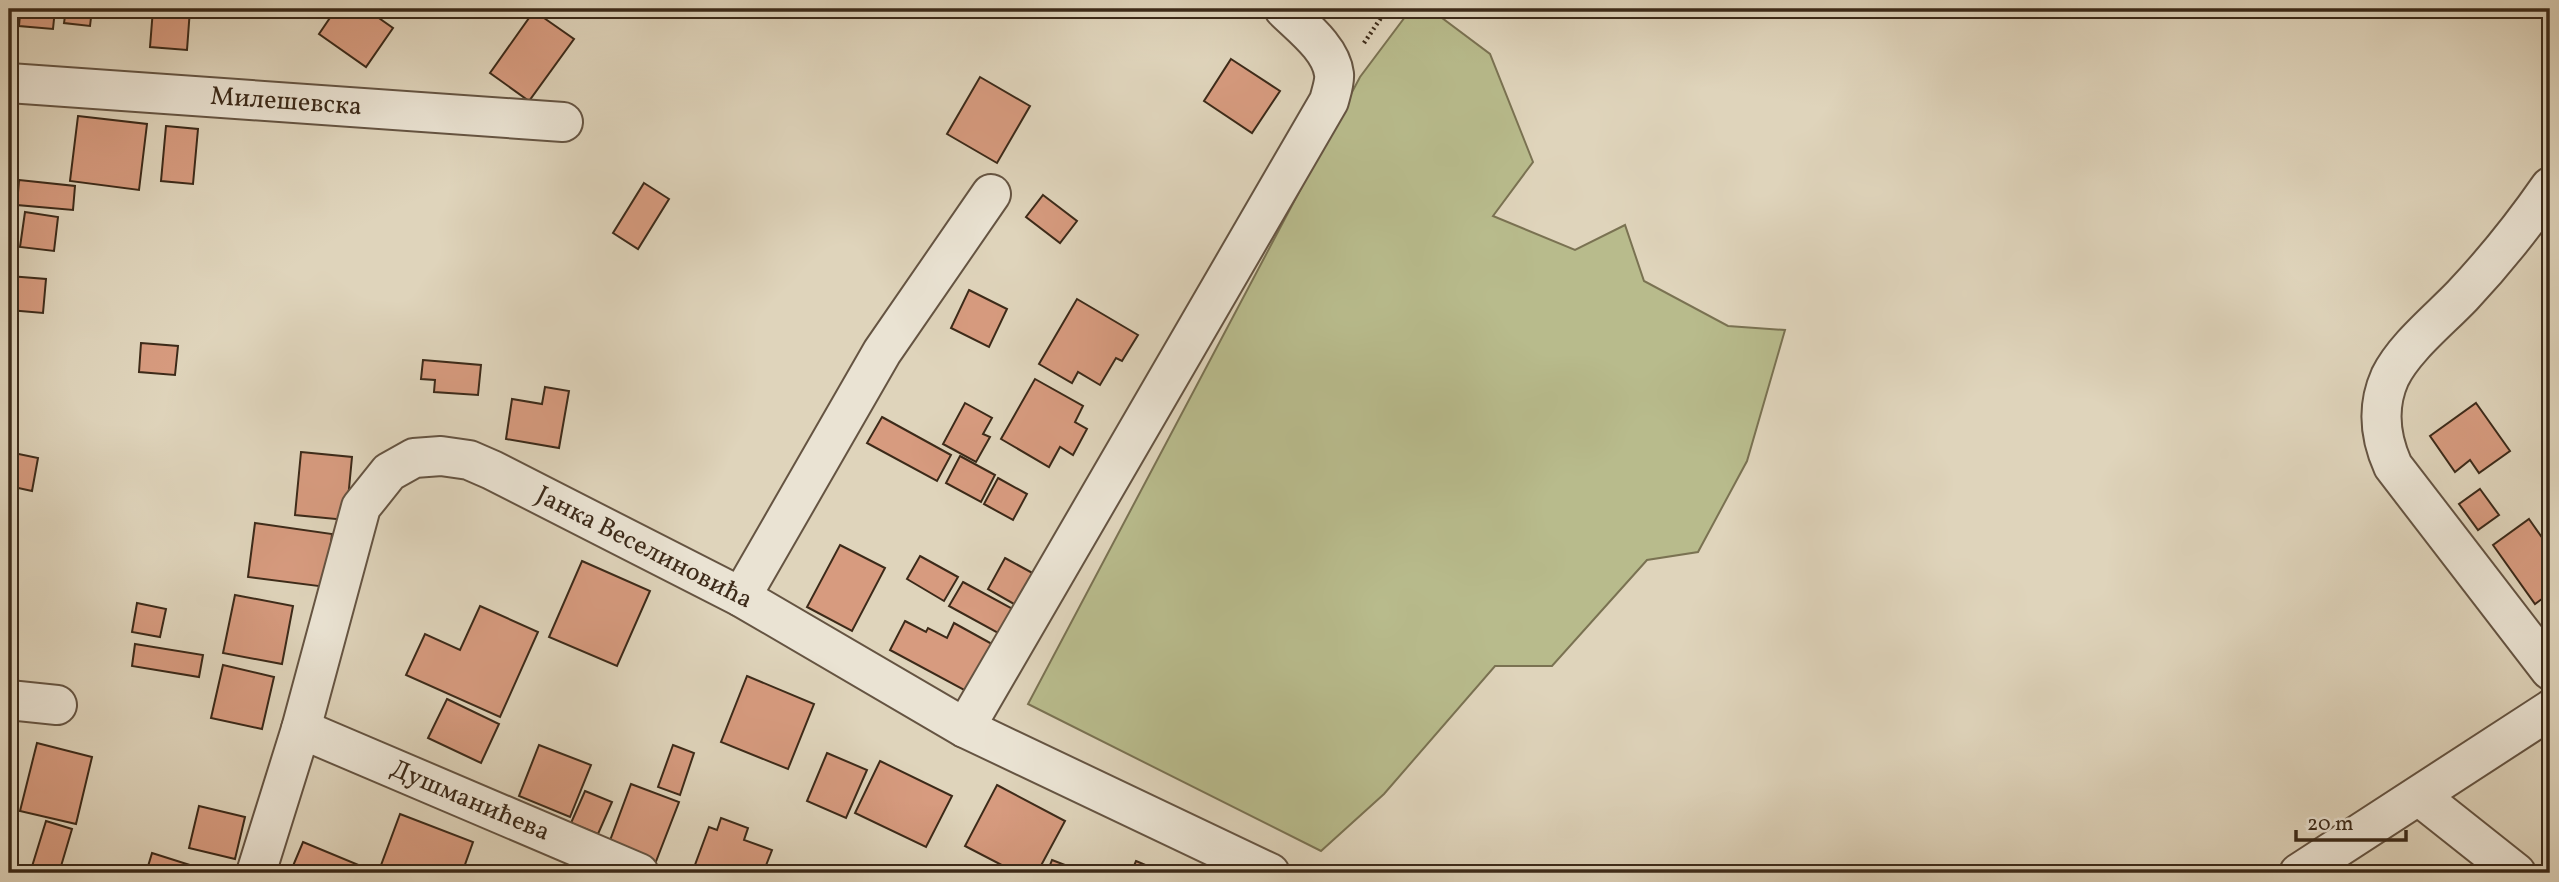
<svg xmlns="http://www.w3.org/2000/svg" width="2559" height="882" font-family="Vollkorn,serif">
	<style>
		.green { fill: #b8bb8c; stroke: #7a7252; stroke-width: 2 }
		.building { fill: #d79b7f; stroke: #3c2a19; stroke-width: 2 }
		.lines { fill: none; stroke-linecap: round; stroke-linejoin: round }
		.minor-casing { stroke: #655442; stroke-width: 42 }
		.path { stroke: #3c2a19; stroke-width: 4.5; stroke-dasharray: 2 3.5; stroke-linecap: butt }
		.minor { stroke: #eae3d3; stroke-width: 38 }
		.labels { text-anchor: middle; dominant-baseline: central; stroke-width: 5; stroke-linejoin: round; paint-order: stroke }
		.street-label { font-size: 26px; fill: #3c2a19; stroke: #eae3d3 }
	</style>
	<rect width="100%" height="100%" fill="#dfd4bb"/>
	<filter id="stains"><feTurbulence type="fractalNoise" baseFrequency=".00286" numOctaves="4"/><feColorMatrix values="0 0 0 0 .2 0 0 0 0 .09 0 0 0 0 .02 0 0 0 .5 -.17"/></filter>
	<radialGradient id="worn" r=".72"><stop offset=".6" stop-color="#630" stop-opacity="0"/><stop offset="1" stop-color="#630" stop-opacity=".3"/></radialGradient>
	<polygon class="green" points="1411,9 1430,9 1490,54 1533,162 1493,216 1575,250 1625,225 1644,281 1728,326 1785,330 1747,461 1698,552 1647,560 1552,666 1495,666 1384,794 1321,851 1028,704 1360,77"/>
	<g class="building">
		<polygon points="9,9 55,9 53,29 19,26 20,14 9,14"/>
		<polygon points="66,9 92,9 90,26 64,23"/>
		<polygon points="153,9 190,9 187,50 150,47"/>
		<polygon points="336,9 366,9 393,28 366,67 319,34"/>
		<polygon points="534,11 574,39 529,101 490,73"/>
		<polygon points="1231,59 1280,91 1252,133 1204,101"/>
		<polygon points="980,77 1030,106 997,163 947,134"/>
		<polygon points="78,116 147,124 139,190 70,181"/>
		<polygon points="166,126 198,129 193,184 161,181"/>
		<polygon points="19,180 75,186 73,210 17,205"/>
		<polygon points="644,183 669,199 638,249 613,233"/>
		<polygon points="1043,195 1077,221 1060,243 1026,217"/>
		<polygon points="25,212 58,217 54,251 20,247"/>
		<polygon points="9,276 46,279 43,313 9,310"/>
		<polygon points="969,290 1007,309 989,347 951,328"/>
		<polygon points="1077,299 1138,335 1122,361 1116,358 1100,385 1078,372 1072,383 1039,364"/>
		<polygon points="141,343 178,346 175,375 139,372"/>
		<polygon points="423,360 481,365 478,395 434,392 435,380 421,379"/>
		<polygon points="1035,379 1083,406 1075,422 1087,429 1073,455 1060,447 1049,467 1001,439"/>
		<polygon points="545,387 569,391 559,448 506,439 512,399 542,404"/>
		<polygon points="965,403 992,418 983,434 990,437 976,462 943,444"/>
		<polygon points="2476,403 2510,451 2479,473 2470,460 2455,472 2430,436"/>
		<polygon points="882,417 951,455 937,481 867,443"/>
		<polygon points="9,452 38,458 32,491 9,486"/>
		<polygon points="301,452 352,457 346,520 295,515"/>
		<polygon points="960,456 995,475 981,502 946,483"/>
		<polygon points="998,478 1027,494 1013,520 984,504"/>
		<polygon points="2480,489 2499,515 2478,530 2459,504"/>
		<polygon points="2529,519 2550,549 2550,593 2535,604 2493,545"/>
		<polygon points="255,523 332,534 326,587 248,577"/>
		<polygon points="840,545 885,568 852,631 807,607"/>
		<polygon points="920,556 958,577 944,601 907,579"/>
		<polygon points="1005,558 1038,576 1021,608 988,589"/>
		<polygon points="582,561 650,591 617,666 549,637"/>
		<polygon points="963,582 1022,614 1009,639 949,606"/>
		<polygon points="235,595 293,606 282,664 223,653"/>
		<polygon points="137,603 166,609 160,637 132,632"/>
		<polygon points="480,606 538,632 500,717 406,675 425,634 460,650"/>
		<polygon points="905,621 926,632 928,628 947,638 954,623 992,644 966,691 890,650"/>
		<polygon points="135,644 203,655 199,677 132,666"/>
		<polygon points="223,665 274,677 262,729 211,718"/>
		<polygon points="747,676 814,704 788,769 721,742"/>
		<polygon points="447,699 499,724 481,763 428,738"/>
		<polygon points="37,743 92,757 76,824 20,811"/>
		<polygon points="539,745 591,765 570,817 519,796"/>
		<polygon points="673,745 694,753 680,795 658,787"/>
		<polygon points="827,753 867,770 846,818 807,801"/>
		<polygon points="880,761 952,796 926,847 855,813"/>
		<polygon points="631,784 679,802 655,864 608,846"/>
		<polygon points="997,785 1065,821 1037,873 1017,873 965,846"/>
		<polygon points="585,791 612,802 598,834 571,823"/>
		<polygon points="199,806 245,817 235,859 189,848"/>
		<polygon points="400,814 473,842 462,873 394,873 380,868"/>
		<polygon points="721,818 748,828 744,840 772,850 763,873 692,873 709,827 717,830"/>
		<polygon points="46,821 72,829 59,873 30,873"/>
		<polygon points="303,842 361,866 358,873 290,873"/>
		<polygon points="152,853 212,872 212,873 146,873"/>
		<polygon points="1052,860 1073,868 1071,873 1047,873"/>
		<polygon points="1136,861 1164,873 1131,873"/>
	</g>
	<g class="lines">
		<g class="minor-casing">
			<g id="minor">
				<polyline points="9,83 563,122"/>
				<path d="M2550 187C2523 226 2494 262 2462 296 2439 320 2404 348 2390 377 2377 406 2380 437 2393 466L2550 670"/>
				<polyline points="741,597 882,352 991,194"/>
				<polyline points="9,700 57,705"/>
				<path d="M965 728 1329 101C1331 93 1335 82 1334 74 1331 48 1301 26 1284 9"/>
				<polyline points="301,729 639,873"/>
				<polyline points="2419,796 2516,873"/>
				<polyline points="256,873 301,729 361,507 389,472 414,458 441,456 469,460 492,470 741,597 965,728 1270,873"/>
				<polyline points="2299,873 2550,710"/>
			</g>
		</g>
		<polyline class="path" points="1364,43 1387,9"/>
		<use href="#minor" class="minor"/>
	</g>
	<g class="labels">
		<g class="street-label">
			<text transform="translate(286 102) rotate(4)">Милешевска</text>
			<text transform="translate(644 548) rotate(27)">Јанка Веселиновића</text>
			<text transform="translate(470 801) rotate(23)">Душманићева</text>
		</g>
	</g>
	<rect width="2559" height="882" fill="none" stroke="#dfd4bb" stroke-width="35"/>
	<rect x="10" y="10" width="2538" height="861" fill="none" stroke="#3c2a19" stroke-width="3.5"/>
	<rect x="18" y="18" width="2524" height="847" fill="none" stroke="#3c2a19" stroke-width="2"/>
	<path d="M2296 830v10h110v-10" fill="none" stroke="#3c2a19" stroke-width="3.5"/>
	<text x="2307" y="830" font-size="21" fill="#3c2a19" stroke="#eae3d3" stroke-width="5" paint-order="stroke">20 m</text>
	<rect width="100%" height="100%" filter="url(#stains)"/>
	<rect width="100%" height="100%" fill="url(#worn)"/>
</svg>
